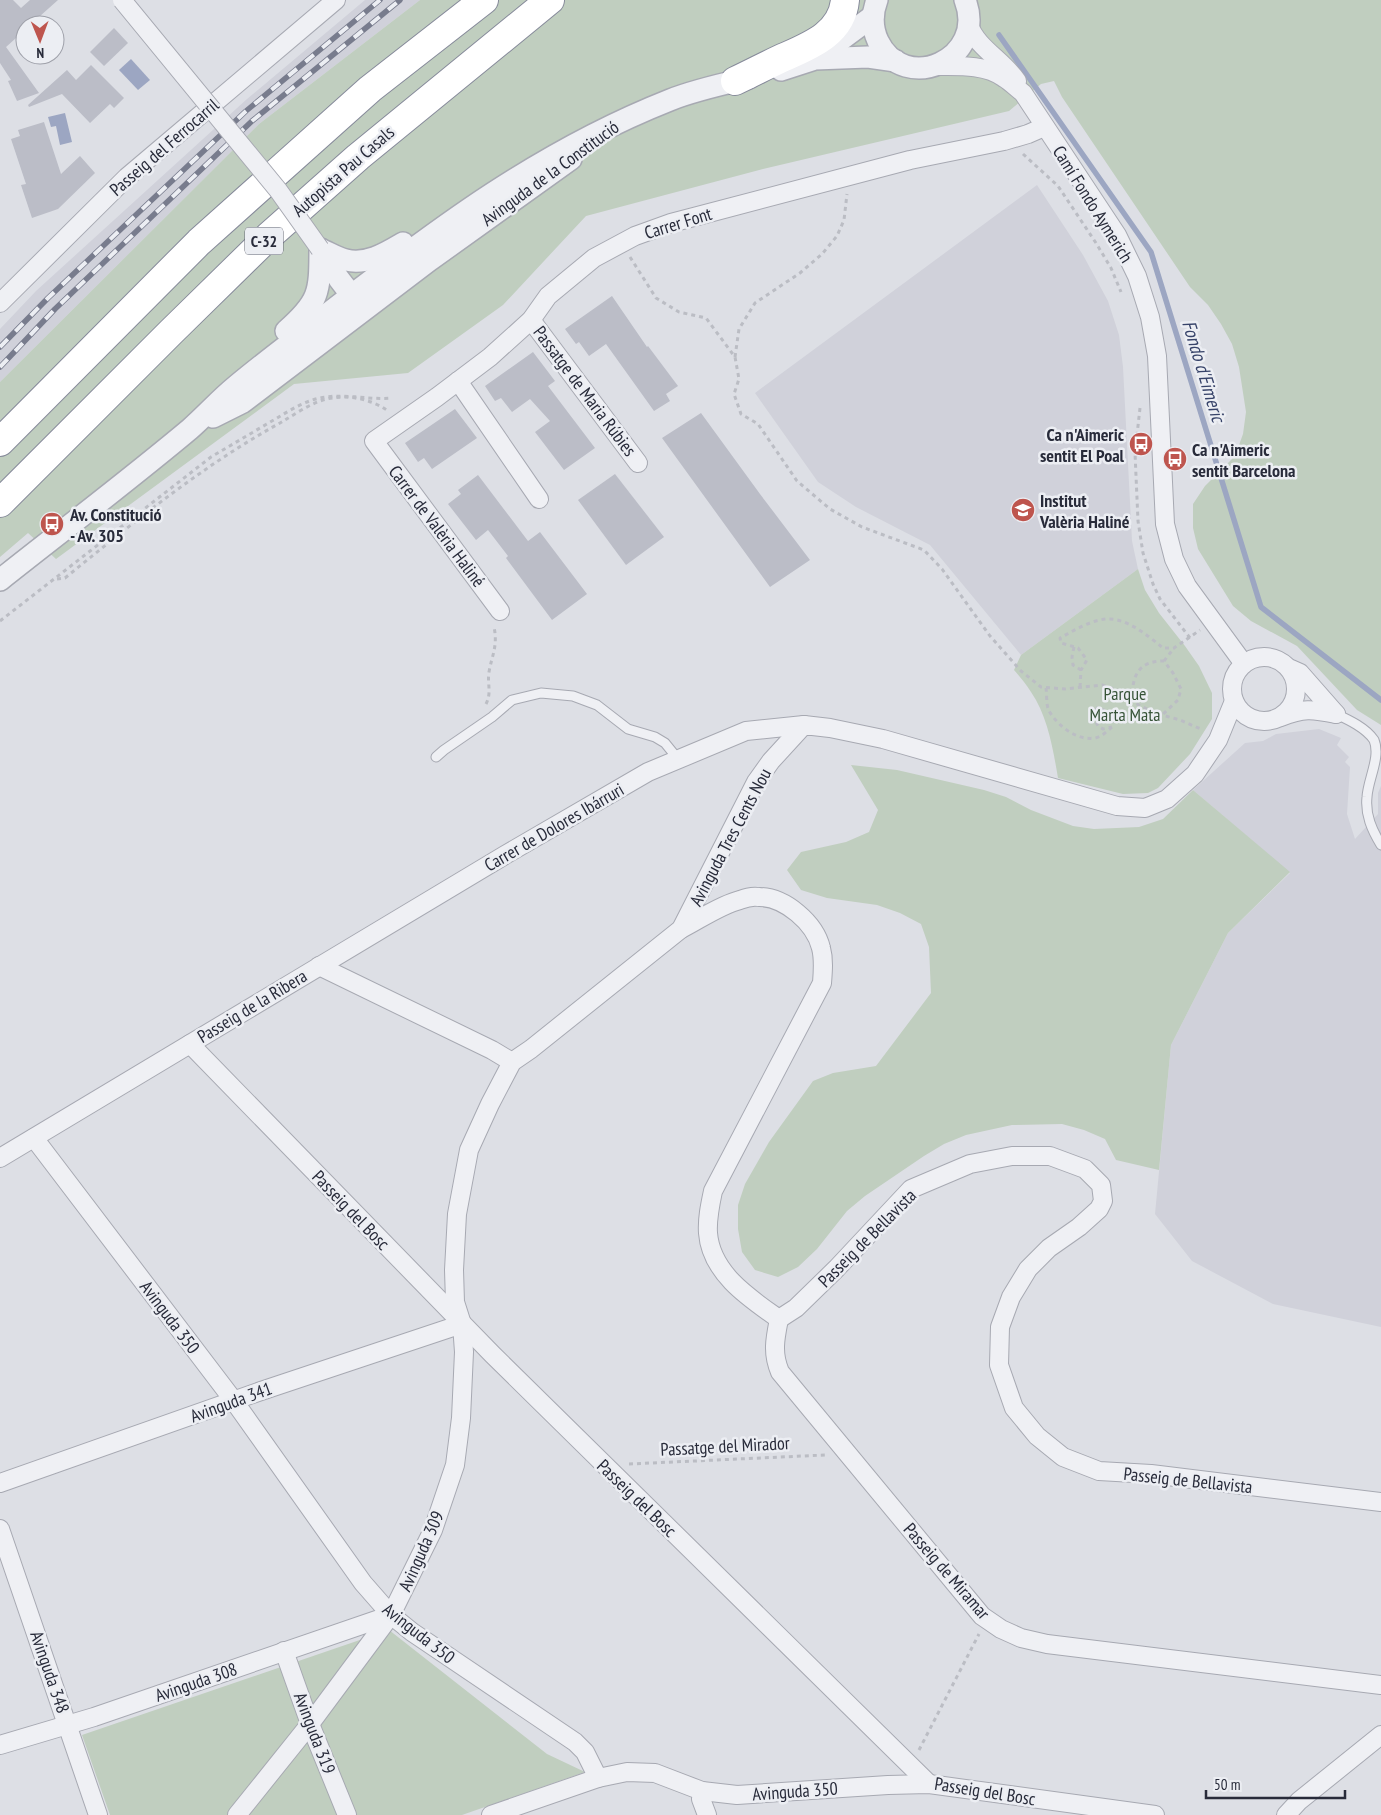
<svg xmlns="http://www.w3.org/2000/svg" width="1381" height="1815" font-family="'PT Sans Narrow',sans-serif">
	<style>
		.built { fill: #d0d1da }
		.green { fill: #c0cebf }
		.water { fill: #9ca6c2 }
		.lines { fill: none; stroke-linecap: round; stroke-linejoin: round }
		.stream { stroke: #9ca6c2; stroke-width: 5.5 }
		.building { fill: #bbbdc7 }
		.service-casing { stroke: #a7a9b2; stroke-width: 11 }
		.minor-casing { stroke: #a7a9b2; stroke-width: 20 }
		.tertiary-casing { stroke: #a7a9b2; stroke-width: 24 }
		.motorway-casing { stroke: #868a9a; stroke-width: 30 }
		.path { stroke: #bbbdc4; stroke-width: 3; stroke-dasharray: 4 4; stroke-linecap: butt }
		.service { stroke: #eff0f4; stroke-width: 9 }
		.minor { stroke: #eff0f4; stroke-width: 18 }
		.tertiary { stroke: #eff0f4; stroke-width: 21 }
		.motorway { stroke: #fff; stroke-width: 28 }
		.rail-casing { stroke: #787c8d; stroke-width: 5.5 }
		.rail { stroke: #eceef3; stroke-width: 4; stroke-dasharray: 11; stroke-linecap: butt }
		.minor-bridge-casing { stroke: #a7a9b2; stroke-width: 20; stroke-linecap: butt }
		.minor-bridge { stroke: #eff0f4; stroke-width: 18 }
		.labels { text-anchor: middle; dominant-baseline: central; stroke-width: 5; stroke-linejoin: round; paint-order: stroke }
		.shield { fill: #eceef3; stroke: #636672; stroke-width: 1 }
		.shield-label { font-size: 16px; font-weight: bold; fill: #282b3a }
		.street-label { font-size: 18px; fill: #282b3a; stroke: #eceef3 }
		.poi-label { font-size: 18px; font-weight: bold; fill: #282b3a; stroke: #eceef3; text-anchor: start }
		.park-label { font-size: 18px; fill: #375438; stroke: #eceef3 }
		.water-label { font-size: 19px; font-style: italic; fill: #374369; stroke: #eceef3 }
	</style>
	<rect width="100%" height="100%" fill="#dddfe5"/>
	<g class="built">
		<polygon points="365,0 420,0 259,124 0,382 0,329 36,291 247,99"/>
		<polygon points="1037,185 1083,255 1108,301 1119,335 1123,367 1132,541 1138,569 1021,655 930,545 856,507 818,482 755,393"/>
		<polygon points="1319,729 1341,738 1337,745 1349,757 1345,762 1350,767 1347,814 1355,839 1378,814 1378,793 1381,786 1381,1327 1273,1304 1192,1261 1155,1214 1171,1045 1228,933 1290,873 1193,790 1245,743 1263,741 1276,734"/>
	</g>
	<g class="green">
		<polygon points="420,0 1381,0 1381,725 1357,710 1297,646 1251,621 1233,606 1198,549 1193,528 1193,504 1205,486 1235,456 1243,434 1246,412 1239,367 1232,344 1221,324 1208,305 1190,287 1062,97 1054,81 1041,84 1009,111 763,169 586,216 503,305 408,373 294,384 56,559 28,533 0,557 0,382 259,124"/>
		<path d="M1138 569 1145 590 1159 613 1185 646 1199 666 1212 693V719L1190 754 1158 788 1148 793 1123 794 1058 778C1053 749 1048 717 1031 692 1026 684 1020 677 1014 670L1021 655Z"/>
		<polygon points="851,765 897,770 984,790 1006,797 1031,810 1073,826 1094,829 1139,827 1163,819 1193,790 1290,872 1228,933 1171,1045 1159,1170 1116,1160 1105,1139 1084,1130 1062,1124 1012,1125 966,1135 944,1144 924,1156 865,1196 847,1211 817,1249 798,1267 778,1277 755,1270 742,1252 738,1229 738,1205 745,1184 769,1142 813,1081 833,1073 876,1066 931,993 929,947 921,924 900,913 877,905 827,898 801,890 787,870 801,852 846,842 869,832 878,810"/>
		<polygon points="389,1630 547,1754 585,1772 462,1815 110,1815 82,1735"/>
	</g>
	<g class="water">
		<polygon points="131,59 150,80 138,90 119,70"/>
		<polygon points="65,113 72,142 60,145 56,126 51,127 48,117"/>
	</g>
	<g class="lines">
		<polyline class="stream" points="999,35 1151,252 1261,607 1381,700"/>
	</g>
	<g class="building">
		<polygon points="0,0 13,0 21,8 30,0 58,0 30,25 25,25 25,30 6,47 39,93 17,101 8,81 11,80 0,63"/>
		<polygon points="114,28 128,43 104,66 90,52"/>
		<polygon points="91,65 124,98 114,108 110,104 90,123 62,94 29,107 28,105 67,70 76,80"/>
		<polygon points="44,122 61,174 80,156 95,173 58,209 32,218 21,185 26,184 11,139 20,136 18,130"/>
		<polygon points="612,296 647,347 648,346 678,386 666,394 670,401 654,411 606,344 589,356 579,342 576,344 565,329"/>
		<polygon points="533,352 555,381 548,386 595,448 564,470 535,432 550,421 530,399 512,412 501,398 495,401 485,386"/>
		<polygon points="455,409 477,438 432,469 424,458 418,462 405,443"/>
		<polygon points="701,413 760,494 810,560 770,587 662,438"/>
		<polygon points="615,474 664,537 626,565 578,500"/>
		<polygon points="478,475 528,541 540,532 587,594 552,620 506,558 508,556 488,530 476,540 448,504 461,494 458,490"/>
	</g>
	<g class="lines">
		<g class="service-casing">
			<g id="service">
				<path d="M1336 714C1349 720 1366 728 1374 740 1381 757 1368 779 1367 797 1365 815 1372 830 1381 845"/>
				<polyline points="436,757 444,750 492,717 512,700 541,693 573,696 597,705 628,729 655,737 665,743 678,759"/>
			</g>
		</g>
		<g class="minor-casing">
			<g id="minor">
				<path d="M969 25C977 48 1003 60 1017 81"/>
				<path d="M935 66C957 66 986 64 1004 78 1011 82 1016 88 1023 93L1117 235 1137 276 1150 317 1157 356 1165 524 1174 559 1187 586 1244 664"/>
				<polyline points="0,303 127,177 336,0"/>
				<polyline points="531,320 638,463"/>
				<polyline points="458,381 539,499"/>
				<polyline points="500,611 374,441 437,397 490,357 531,320 548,296 594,258 635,236 671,223 910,160 1004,141 1028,134 1044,127"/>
				<circle cx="1264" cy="689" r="32"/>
				<polyline points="1291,669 1300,673 1336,714"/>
				<path d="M1281 717C1303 708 1312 709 1336 714"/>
				<path d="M681 929C699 920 720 905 740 900 745 898 753 896 759 897 785 897 815 923 821 948 824 959 823 971 822 983L713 1191C710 1205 707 1219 708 1233 711 1273 749 1298 779 1319"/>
				<polyline points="319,966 492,1050 512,1062"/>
				<polyline points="190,1044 493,1355 929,1784"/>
				<polyline points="34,1138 234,1401 363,1583 391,1615 412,1632 575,1742 585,1752 598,1778"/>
				<polyline points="0,1158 505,855 648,772 746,731 804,725"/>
				<polyline points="779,1319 796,1308 837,1268 911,1189 970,1164 1012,1156 1050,1156 1085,1169 1101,1185 1103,1201 1099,1209 1079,1227 1049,1248 1028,1269 1011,1297 1000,1327 999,1365 1014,1408 1037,1436 1063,1457 1099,1471 1151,1474 1381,1502"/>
				<path d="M779 1319C775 1339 772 1353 780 1372L982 1616 1001 1629 1021 1638 1047 1644 1381 1685"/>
				<polyline points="0,1483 261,1391 462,1324"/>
				<polyline points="0,1529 98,1815"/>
				<polyline points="284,1651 310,1724 347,1815"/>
				<polyline points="0,1745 94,1717 391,1615"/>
				<polyline points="702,1791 701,1799 707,1815"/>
				<polyline points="237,1815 310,1724 391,1615 433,1530 455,1465 461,1418 464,1352 462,1324 455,1302 454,1270 457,1214 469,1150 490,1104 512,1062 531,1049 681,929 756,782 771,761 804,725 830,728 883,739 1117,806 1145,808 1167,799 1195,774 1218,740 1234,701"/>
				<polyline points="491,1815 598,1778 627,1772 655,1773 702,1791 737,1795 888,1785 929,1784 1155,1815"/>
				<polyline points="1286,1815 1299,1801 1381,1735"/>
			</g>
		</g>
		<g class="tertiary-casing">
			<g id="tertiary">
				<path d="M877 0C872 13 872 28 878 41 904 96 988 59 965 0"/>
				<polyline points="819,56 873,16"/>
				<polyline points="781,70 815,59 868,57 896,61"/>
				<polyline points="320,249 339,279 349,292 367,293"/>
				<path d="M320 249C328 252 337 258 346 260 367 265 386 253 403 243"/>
				<path d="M286 331C319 302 320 293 320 249"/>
				<polyline points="213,417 243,402 430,260 571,159"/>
				<path d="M0 580C63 530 128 481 190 429 206 415 220 399 236 386 267 360 299 337 330 312 438 228 541 151 670 100 695 90 723 84 749 78"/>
			</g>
		</g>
		<g class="motorway-casing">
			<g id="motorway">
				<path d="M735 81C750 74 765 66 780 59 807 47 842 35 845 0"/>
				<polyline points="0,442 199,242 370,89 484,0"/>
				<polyline points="0,503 171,332 269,236 358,157 550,0"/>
			</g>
		</g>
		<g class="path">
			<polyline points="1023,154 1058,186 1096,243 1111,268 1121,292"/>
			<polyline points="630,257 656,298 679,312 706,318 735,357 739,379 734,394 741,414 758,424 797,481 830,509 862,527 924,550 942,569 990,636 1021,671 1041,687 1065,689 1102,685 1120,691 1135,703 1155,713 1180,720 1203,730"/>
			<polyline points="735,357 739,329 755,303 800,273 822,254 837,236 844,220 847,194"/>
			<polyline points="1140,408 1135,453 1138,521 1143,553 1153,584 1160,599 1190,638"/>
			<path d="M57 579 65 578C134 522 202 466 280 423 294 415 310 403 327 399 347 394 372 399 388 411"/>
			<path d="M0 621 211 457C233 444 255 431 277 418 292 409 308 399 326 397 348 394 369 400 391 398"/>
			<polyline points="1074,647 1072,657 1073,665 1081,670"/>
			<polyline points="1164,661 1174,648"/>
			<path d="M1080 687 1081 670 1087 660 1078 648 1061 643 1060 638C1073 631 1086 623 1100 620 1123 614 1147 635 1163 648H1174L1200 630"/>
			<path d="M1046 688C1047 695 1046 705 1049 711 1058 726 1077 741 1095 738 1102 737 1107 731 1112 727V717L1107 711 1097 708 1093 716 1098 726 1103 729 1112 727"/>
			<path d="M1132 701C1132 677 1137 661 1164 661L1173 673 1181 689 1178 700 1162 715"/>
			<path d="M486 704C492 692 487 684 489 672 492 655 498 646 494 627"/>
			<polyline points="629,1464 825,1455"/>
			<polyline points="919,1750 979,1634"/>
		</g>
		<use href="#service" class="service"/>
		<use href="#minor" class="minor"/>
		<use href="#tertiary" class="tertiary"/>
		<use href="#motorway" class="motorway"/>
		<g class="rail-casing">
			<g id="rail">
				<polyline points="0,347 48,298 246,111 380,0"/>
				<polyline points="0,367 55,309 252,121 400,0"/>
			</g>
		</g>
		<use href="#rail" class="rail"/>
		<g class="minor-bridge-casing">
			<polyline id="minor-bridge" points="122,0 278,190 320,249"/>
		</g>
		<use href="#minor-bridge" class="minor-bridge"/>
	</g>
	<defs>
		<g id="bus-disc" transform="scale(1.25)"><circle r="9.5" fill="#be554e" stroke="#eceef3"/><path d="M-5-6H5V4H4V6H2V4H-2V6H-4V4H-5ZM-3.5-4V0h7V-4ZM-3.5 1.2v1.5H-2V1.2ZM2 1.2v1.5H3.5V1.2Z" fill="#fff"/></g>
		<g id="school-disc" transform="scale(1.25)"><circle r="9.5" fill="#be554e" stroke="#eceef3"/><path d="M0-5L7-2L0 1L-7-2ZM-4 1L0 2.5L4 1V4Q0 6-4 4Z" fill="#fff"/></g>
	</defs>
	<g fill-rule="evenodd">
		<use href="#bus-disc" x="1141" y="444"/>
		<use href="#bus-disc" x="1175" y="459"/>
		<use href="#school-disc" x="1023" y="510"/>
		<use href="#bus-disc" x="52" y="524"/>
	</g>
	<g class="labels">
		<rect class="shield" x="245" y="227.5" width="38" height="27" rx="4"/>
		<g class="shield-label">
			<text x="264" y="241">C-32</text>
		</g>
		<g class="street-label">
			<text transform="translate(164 147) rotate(-41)">Passeig del Ferrocarril</text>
			<text transform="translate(343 171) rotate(-41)">Autopista Pau Casals</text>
			<text transform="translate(550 173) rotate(-36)">Avinguda de la Constitució</text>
			<text transform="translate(1093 204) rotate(58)">Camí Fondo Aymerich</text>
			<text transform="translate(678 223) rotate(-17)">Carrer Font</text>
			<text transform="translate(585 391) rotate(53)">Passatge de Maria Rúbies</text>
			<text transform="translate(437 526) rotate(53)">Carrer de Valèria Haliné</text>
			<text transform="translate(554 827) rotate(-30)">Carrer de Dolores Ibárruri</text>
			<text transform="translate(730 837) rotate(-62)">Avinguda Tres Cents Nou</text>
			<text transform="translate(252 1006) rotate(-31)">Passeig de la Ribera</text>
			<text transform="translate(351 1210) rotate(46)">Passeig del Bosc</text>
			<text transform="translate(867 1238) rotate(-45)">Passeig de Bellavista</text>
			<text transform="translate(170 1317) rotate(53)">Avinguda 350</text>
			<text transform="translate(231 1402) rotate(-20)">Avinguda 341</text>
			<text transform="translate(725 1446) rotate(-3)">Passatge del Mirador</text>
			<text transform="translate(1188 1480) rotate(6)">Passeig de Bellavista</text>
			<text transform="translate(637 1498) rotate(44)">Passeig del Bosc</text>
			<text transform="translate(421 1551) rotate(-66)">Avinguda 309</text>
			<text transform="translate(947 1571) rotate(49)">Passeig de Miramar</text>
			<text transform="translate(419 1633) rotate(38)">Avinguda 350</text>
			<text transform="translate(50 1672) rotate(71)">Avinguda 348</text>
			<text transform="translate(196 1682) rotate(-19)">Avinguda 308</text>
			<text transform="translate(315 1733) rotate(69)">Avinguda 319</text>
			<text transform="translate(795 1791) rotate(-4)">Avinguda 350</text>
			<text transform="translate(985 1791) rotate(9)">Passeig del Bosc</text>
		</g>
		<g class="poi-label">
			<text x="1124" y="434" text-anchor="end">Ca n'Aimeric<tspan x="1124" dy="21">sentit El Poal</tspan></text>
			<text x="1192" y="449">Ca n'Aimeric<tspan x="1192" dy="21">sentit Barcelona</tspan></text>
			<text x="1040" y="500">Institut<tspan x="1040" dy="21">Valèria Haliné</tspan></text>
			<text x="70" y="514">Av. Constitució<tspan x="70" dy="21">- Av. 305</tspan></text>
		</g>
		<g class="park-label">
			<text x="1125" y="693">Parque<tspan x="1125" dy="21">Marta Mata</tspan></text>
		</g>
		<g class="water-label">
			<text transform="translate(1204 371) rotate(73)">Fondo d'Eimeric</text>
		</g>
	</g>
	<g transform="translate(40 40) rotate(179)"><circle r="24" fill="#eceef3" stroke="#9ea0a9"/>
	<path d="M0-4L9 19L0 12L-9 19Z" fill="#be554e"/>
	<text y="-8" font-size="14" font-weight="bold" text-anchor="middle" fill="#282b3a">N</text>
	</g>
	<path d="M1206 1790v8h139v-8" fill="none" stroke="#282b3a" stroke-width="2.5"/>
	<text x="1214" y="1790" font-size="15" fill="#282b3a" stroke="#eceef3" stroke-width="4" paint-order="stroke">50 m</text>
</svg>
